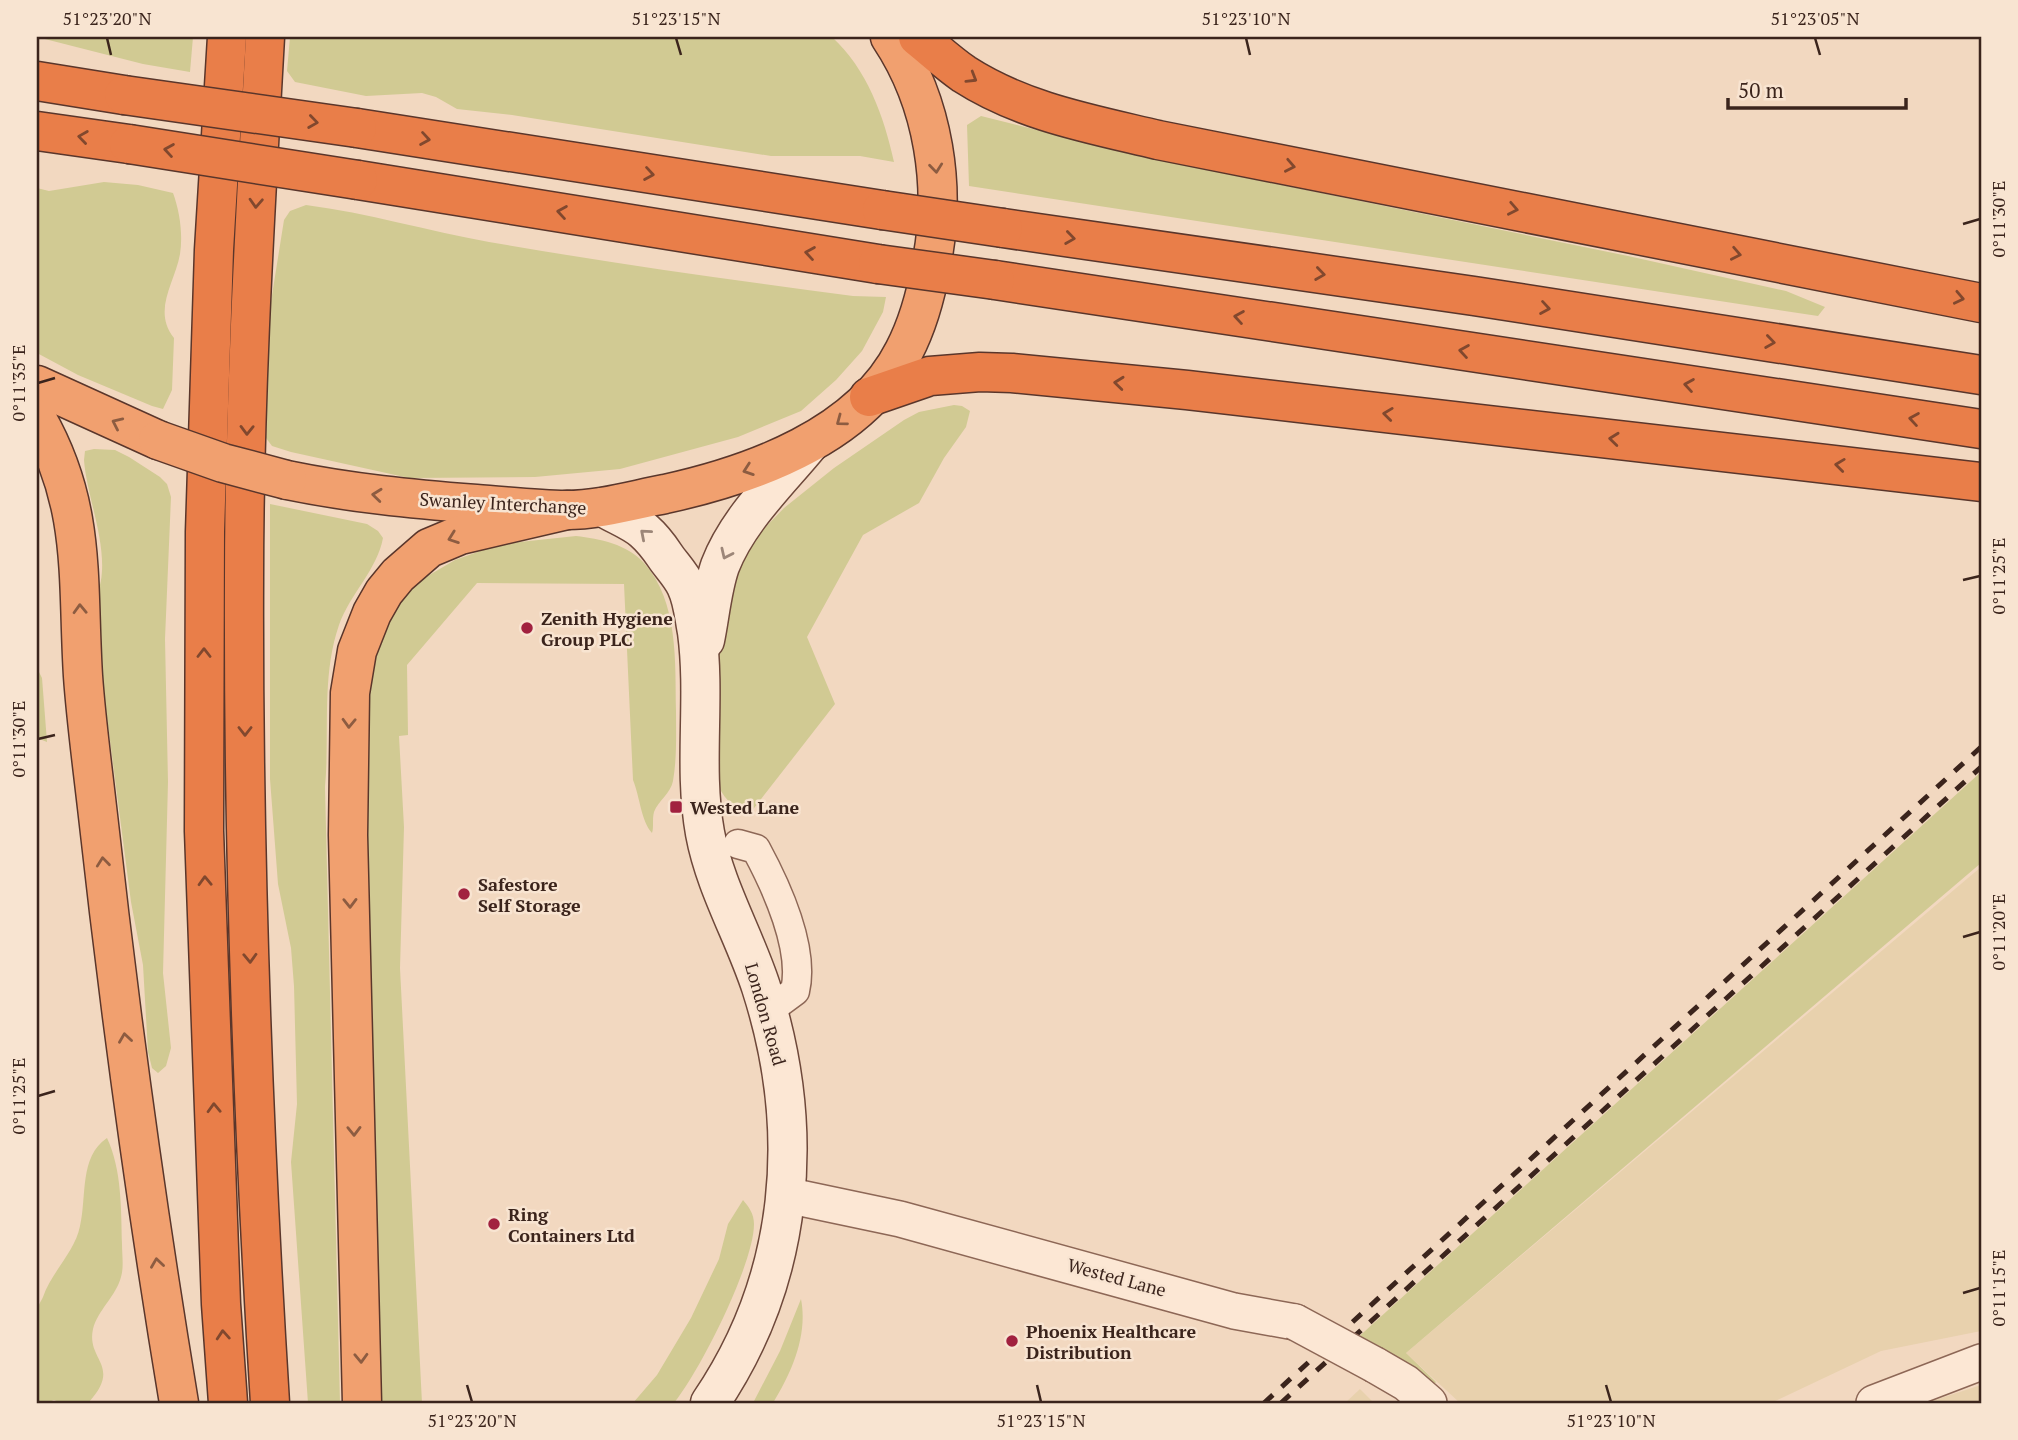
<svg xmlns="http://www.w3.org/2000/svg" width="2018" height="1440" font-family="'PT Serif',serif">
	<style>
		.farmland { fill: #e8d1ad }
		.green { fill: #d1ca93 }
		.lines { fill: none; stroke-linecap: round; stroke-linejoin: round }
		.minor-casing { stroke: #8d6756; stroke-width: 31 }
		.tertiary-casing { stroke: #8d6756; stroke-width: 38 }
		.secondary-casing { stroke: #6e483a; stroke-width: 41 }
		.trunk-casing { stroke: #5a362b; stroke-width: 41 }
		.motorway-casing { stroke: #5a362b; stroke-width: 41 }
		.minor { stroke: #fce7d4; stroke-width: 28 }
		.tertiary { stroke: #fce7d4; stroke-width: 35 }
		.secondary { stroke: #fce7d4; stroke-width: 38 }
		.trunk { stroke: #f1a06f; stroke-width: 38 }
		.motorway { stroke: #e97e49; stroke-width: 38 }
		.rail { stroke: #3b241c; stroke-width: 5; stroke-dasharray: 12 12; stroke-linecap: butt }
		.tertiary-bridge-casing { stroke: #8d6756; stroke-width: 38; stroke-linecap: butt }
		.trunk-bridge-casing { stroke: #5a362b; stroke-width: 41; stroke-linecap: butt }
		.motorway-bridge-casing { stroke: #5a362b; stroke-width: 41; stroke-linecap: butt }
		.tertiary-bridge { stroke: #fce7d4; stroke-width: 35 }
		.trunk-bridge { stroke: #f1a06f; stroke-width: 38 }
		.motorway-bridge { stroke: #e97e49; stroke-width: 38 }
		.oneway { stroke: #81482e }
		.oneway2 { stroke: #8d5c41 }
		.oneway3 { stroke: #9c8678 }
		.ticks { fill: none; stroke: #3b241c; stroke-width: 2.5 }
		.poi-dot { fill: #a1213f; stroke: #f8e4d1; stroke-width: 2.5 }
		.labels { text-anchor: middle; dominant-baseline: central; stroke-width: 5; stroke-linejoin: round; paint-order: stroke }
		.street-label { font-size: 18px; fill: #3b241c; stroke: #f8e4d1 }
		.poi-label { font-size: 18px; font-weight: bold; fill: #3b241c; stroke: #f8e4d1; text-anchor: start }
		.neatline { fill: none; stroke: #3b241c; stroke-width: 2.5 }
		.ticks-label { font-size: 18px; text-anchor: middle; fill: #3b241c }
	</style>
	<rect width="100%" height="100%" fill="#f2d8c0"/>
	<g class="farmland">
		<polygon points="1981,867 1981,1331 1881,1351 1771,1403 1460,1403 1406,1353"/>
		<polygon points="1981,1385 1981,1403 1926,1403"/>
		<polygon points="1360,1389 1374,1403 1345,1403"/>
	</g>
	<g class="green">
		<polygon points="37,37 193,37 190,72 143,64"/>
		<path d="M290 37H832C867 69 884 116 894 162L860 156H771L512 115 457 109 436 97 422 93 366 96 295 82 287 71Z"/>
		<polygon points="981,116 1145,157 1628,256 1786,291 1825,307 1818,316 969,186 967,125"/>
		<path d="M104 182 138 185 173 193C180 212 183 235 180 254 175 283 152 310 174 338L172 390 163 409 152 406 78 375 37 353V188L49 191Z"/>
		<path d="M306 205C368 213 428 231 489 242 610 263 731 280 853 296L886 297 883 312 862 351 836 380 801 411 738 437 620 469 535 477 409 478 291 452 272 446 266 438 269 314 284 220 290 211Z"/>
		<path d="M954 405 962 406 970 411 966 427 944 458 919 503 863 535 807 637 835 704 751 812C736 811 725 800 719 787L716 652 723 604 753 540 784 508 834 468 904 420 919 412Z"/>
		<path d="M94 449 115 450 129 457 160 477 167 484 171 497 165 639 168 782 163 973 171 1048 166 1066 158 1073 152 1068 148 1052 143 965 131 902 102 679 96 597C114 558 87 501 84 460L85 451Z"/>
		<path d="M270 504 367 524 378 531 383 538C377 570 350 594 339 625 321 677 330 733 325 787L340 1403H308L291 1162 297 1104 294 986 291 948 278 884 270 779Z"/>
		<path d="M576 536C600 539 627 544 644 563 679 602 675 663 676 711 676 735 677 758 673 781 671 793 658 801 654 812 652 819 654 827 652 833 641 821 640 797 633 780L624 584 477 583 407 665 408 735 399 736 404 827 400 968 422 1403H381L368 947 366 702 380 635 401 598 426 577 455 560 500 544Z"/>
		<polygon points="37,668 42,678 47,742 37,738"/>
		<polygon points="1981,772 1981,863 1406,1353 1436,1382 1429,1391 1354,1341"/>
		<path d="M107 1138C122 1170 121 1209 122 1244 122 1255 124 1267 121 1277 116 1296 98 1310 93 1329 86 1361 123 1365 88 1403H62L54 1400 46 1403H37C37 1373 34 1342 37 1312 37 1306 41 1302 43 1297 52 1271 75 1252 80 1226 87 1196 79 1157 107 1138Z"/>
		<path d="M743 1200C749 1207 754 1214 754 1224 754 1264 700 1371 674 1403H633L657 1375 691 1318 719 1259 728 1224Z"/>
		<path d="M801 1299C808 1335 792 1372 773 1403H753L780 1351Z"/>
	</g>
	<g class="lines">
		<g class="minor-casing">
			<path id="minor" d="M738 844 756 849C776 886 805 949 795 991L768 1011"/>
		</g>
		<g class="tertiary-casing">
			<g id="tertiary">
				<polyline points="786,1195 900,1219 1234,1311 1295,1322"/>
				<polyline points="1375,1365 1406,1383 1429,1403"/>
				<polyline points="1874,1403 1981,1362"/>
			</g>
		</g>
		<g class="secondary-casing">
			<g id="secondary">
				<path d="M603 507C616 515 633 521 644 531 652 538 659 547 665 556 671 565 681 575 686 586 693 600 694 617 697 632 706 699 693 767 705 833 715 887 744 935 761 987 807 1130 795 1278 710 1403"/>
				<path d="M705 640C710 616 712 589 720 566 738 519 779 481 810 443"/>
			</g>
		</g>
		<g class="trunk-casing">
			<g id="trunk">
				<polyline points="37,385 158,440"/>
				<path d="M37 419C87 507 77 580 83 676 86 719 92 763 97 807 119 1006 146 1205 179 1403"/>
				<path d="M287 480C350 493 413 499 476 504 506 506 537 510 566 510 600 510 633 500 665 494 752 475 861 436 904 351 917 326 926 294 931 266 947 188 934 103 890 37"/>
				<polyline points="362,1403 348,835 350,693 357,651 372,613 384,592 398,575 429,548 460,535 567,510"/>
			</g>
		</g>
		<g class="motorway-casing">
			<g id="motorway">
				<polyline points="227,37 214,250 205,532 204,831 221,1304 228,1403"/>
				<path d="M265 37C255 217 244 398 244 579 243 854 253 1129 270 1403"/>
				<path d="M918 37C933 49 948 63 964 74 1023 112 1091 124 1158 140L1981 303"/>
				<polyline points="37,81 124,95"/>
				<polyline points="357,128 882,210"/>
				<polyline points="37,131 129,144"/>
				<polyline points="358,180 878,264"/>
				<polyline points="1003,228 1474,296 1981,375"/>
				<polyline points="995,280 1981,429"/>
				<polyline points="869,397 930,376 980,372 1012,373 1187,390 1981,482"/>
			</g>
		</g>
		<use href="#minor" class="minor"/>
		<use href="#tertiary" class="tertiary"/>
		<use href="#secondary" class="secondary"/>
		<use href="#trunk" class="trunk"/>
		<use href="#motorway" class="motorway"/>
		<g class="rail">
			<polyline points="1264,1403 1981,747"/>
			<polyline points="1281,1403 1981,767"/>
		</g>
		<g class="tertiary-bridge-casing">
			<polyline id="tertiary-bridge" points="1295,1322 1375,1365"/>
		</g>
		<g class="trunk-bridge-casing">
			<polyline id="trunk-bridge" points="158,440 223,463 287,480"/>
		</g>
		<g class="motorway-bridge-casing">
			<g id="motorway-bridge">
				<polyline points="124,95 357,128"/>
				<polyline points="129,144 358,180"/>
				<polyline points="882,210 1003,228"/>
				<polyline points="878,264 995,280"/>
			</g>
		</g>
		<use href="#tertiary-bridge" class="tertiary-bridge"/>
		<use href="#trunk-bridge" class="trunk-bridge"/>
		<use href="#motorway-bridge" class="motorway-bridge"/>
	</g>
	<defs><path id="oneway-chevron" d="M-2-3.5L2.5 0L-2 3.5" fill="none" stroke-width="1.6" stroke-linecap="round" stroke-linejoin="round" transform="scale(1.75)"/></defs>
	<g class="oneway">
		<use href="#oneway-chevron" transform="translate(972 78) rotate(31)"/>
		<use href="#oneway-chevron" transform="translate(313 122) rotate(8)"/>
		<use href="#oneway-chevron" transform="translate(83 137) rotate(-172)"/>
		<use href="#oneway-chevron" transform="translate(425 139) rotate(9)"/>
		<use href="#oneway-chevron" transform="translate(169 150) rotate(-171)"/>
		<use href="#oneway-chevron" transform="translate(1290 166) rotate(11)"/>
		<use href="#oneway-chevron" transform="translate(649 174) rotate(9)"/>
		<use href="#oneway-chevron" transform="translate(256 203) rotate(93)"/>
		<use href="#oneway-chevron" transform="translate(1513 209) rotate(11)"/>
		<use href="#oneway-chevron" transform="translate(562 212) rotate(-171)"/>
		<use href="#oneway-chevron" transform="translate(1070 238) rotate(8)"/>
		<use href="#oneway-chevron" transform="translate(810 253) rotate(-171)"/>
		<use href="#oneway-chevron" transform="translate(1736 254) rotate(11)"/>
		<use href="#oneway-chevron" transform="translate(1320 274) rotate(8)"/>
		<use href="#oneway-chevron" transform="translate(1959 298) rotate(12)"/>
		<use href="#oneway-chevron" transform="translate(1545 308) rotate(9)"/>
		<use href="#oneway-chevron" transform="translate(1239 317) rotate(-171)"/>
		<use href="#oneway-chevron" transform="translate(1770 342) rotate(8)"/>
		<use href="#oneway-chevron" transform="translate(1464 351) rotate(-171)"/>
		<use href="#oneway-chevron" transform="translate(1119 383) rotate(-174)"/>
		<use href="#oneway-chevron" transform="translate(1689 385) rotate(-171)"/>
		<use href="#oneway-chevron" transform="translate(1388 414) rotate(-173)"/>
		<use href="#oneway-chevron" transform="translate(1914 419) rotate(-171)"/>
		<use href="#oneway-chevron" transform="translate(247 430) rotate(91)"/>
		<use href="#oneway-chevron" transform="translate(1614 439) rotate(-174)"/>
		<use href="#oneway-chevron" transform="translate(1840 465) rotate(-173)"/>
		<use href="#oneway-chevron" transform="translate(204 653) rotate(-90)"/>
		<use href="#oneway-chevron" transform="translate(245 731) rotate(90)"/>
		<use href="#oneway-chevron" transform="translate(205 881) rotate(-92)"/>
		<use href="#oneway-chevron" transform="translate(250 958) rotate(88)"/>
		<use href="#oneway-chevron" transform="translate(214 1108) rotate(-92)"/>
		<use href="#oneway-chevron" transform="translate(223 1335) rotate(-94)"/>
	</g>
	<g class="oneway2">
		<use href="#oneway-chevron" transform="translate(936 168) rotate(84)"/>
		<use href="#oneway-chevron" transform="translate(841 421) rotate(143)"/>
		<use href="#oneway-chevron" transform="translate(117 423) rotate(-155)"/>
		<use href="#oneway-chevron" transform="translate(748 470) rotate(161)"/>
		<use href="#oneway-chevron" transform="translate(377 495) rotate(-174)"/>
		<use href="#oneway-chevron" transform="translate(453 538) rotate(160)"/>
		<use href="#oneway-chevron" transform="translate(80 609) rotate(-92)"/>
		<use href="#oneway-chevron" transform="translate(349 723) rotate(92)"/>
		<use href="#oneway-chevron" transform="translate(103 862) rotate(-96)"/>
		<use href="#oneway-chevron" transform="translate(350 903) rotate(89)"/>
		<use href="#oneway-chevron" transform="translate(125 1038) rotate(-98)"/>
		<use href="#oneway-chevron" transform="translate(354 1131) rotate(89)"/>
		<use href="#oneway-chevron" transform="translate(157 1263) rotate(-98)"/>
		<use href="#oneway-chevron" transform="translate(361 1358) rotate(88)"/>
	</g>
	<g class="oneway3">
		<use href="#oneway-chevron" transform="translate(645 534) rotate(-139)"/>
		<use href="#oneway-chevron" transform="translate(726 554) rotate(115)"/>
	</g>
	<path class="ticks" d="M107 38 111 55M676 38 681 55M1246 38 1250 55M1815 38 1820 55M1963 224 1980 219M38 383 55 378M1963 580 1980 576M38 739 55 735M1963 937 1980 932M38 1096 55 1091M1963 1293 1980 1288M467 1385 472 1402M1037 1385 1041 1402M1606 1385 1611 1402"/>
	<g class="poi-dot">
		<circle cx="527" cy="628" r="7"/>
		<rect x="669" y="800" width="14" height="14" rx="3.5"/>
		<circle cx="464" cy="894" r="7"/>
		<circle cx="494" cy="1224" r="7"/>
		<circle cx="1012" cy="1341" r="7"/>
	</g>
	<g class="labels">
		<g class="street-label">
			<text transform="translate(503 503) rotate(3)">Swanley Interchange</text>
			<text transform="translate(766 1014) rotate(74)">London Road</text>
			<text transform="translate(1117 1277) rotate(15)">Wested Lane</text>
		</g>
		<g class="poi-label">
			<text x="541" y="618">Zenith Hygiene<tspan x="541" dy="21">Group PLC</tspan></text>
			<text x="690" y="807">Wested Lane</text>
			<text x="478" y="884">Safestore<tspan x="478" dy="21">Self Storage</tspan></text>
			<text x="508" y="1214">Ring<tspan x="508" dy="21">Containers Ltd</tspan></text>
			<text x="1026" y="1331">Phoenix Healthcare<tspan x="1026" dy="21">Distribution</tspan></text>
		</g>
	</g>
	<rect width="2018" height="1440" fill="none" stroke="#f8e4d1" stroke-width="77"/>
	<path d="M1728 98v10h178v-10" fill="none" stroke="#3b241c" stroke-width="3.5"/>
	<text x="1738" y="98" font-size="21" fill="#3b241c" stroke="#f8e4d1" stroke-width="5" paint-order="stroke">50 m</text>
	<rect x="38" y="38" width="1942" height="1364" class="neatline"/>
	<g class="ticks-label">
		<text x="107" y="25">51°23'20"N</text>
		<text x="676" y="25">51°23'15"N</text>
		<text x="1246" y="25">51°23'10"N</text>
		<text x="1815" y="25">51°23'05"N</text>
		<text transform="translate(1999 219) rotate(-90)" y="6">0°11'30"E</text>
		<text transform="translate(19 383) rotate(-90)" y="6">0°11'35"E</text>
		<text transform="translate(1999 576) rotate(-90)" y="6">0°11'25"E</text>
		<text transform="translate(19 739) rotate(-90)" y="6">0°11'30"E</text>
		<text transform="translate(1999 932) rotate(-90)" y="6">0°11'20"E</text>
		<text transform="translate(19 1096) rotate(-90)" y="6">0°11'25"E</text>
		<text transform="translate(1999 1288) rotate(-90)" y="6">0°11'15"E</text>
		<text x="472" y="1427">51°23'20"N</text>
		<text x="1041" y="1427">51°23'15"N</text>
		<text x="1611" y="1427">51°23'10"N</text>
	</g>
</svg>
